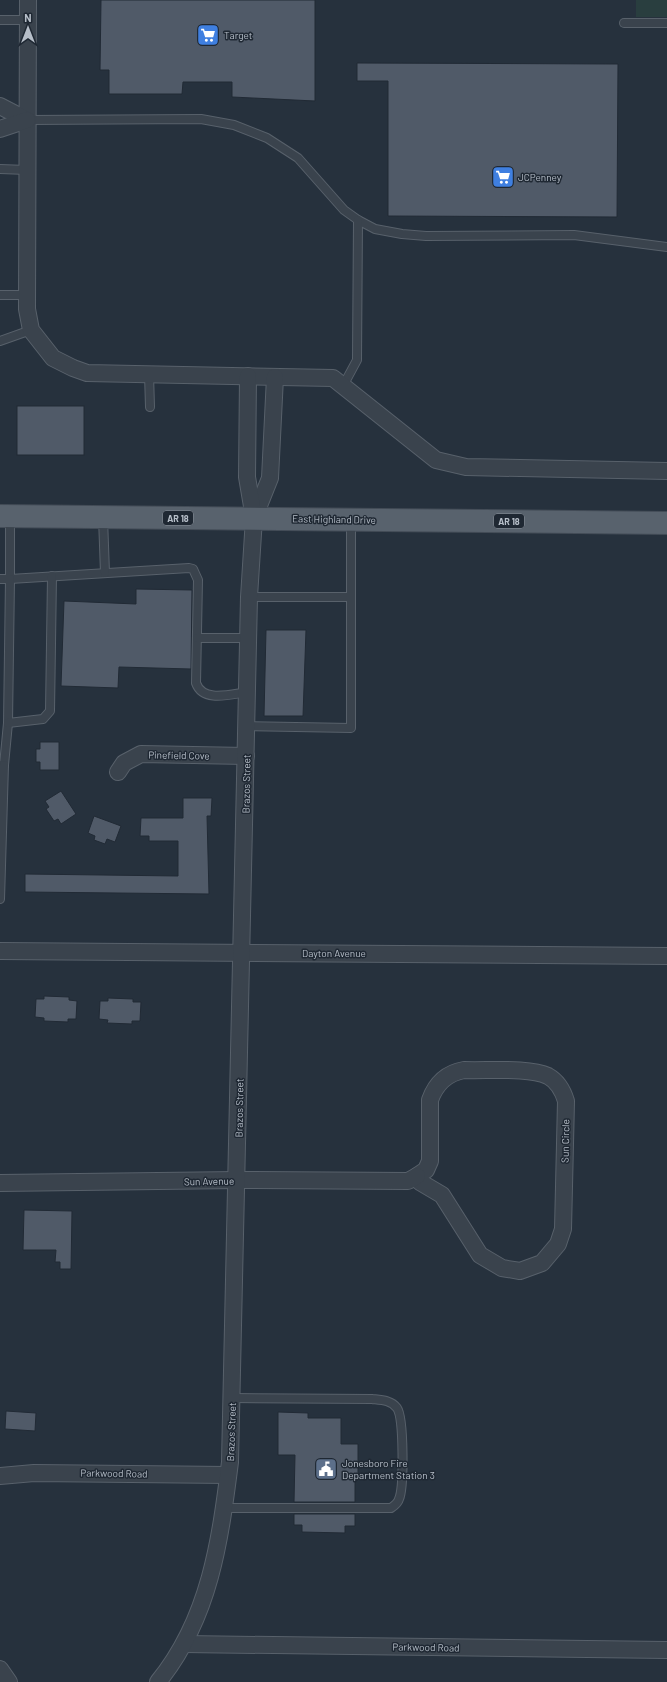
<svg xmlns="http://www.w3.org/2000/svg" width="667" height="1682" font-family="Barlow,sans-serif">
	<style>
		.green { fill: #293e3f }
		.building { fill: #505a68; stroke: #212a35 }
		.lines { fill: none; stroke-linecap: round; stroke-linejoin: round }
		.lane-casing { stroke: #58616b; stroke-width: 10 }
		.street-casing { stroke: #58616b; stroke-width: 18 }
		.primary-casing { stroke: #434c57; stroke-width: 24 }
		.lane { stroke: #3a434d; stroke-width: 8 }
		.street { stroke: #3a434d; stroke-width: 16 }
		.primary { stroke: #58626d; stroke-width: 22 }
		.labels { text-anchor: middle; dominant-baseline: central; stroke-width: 3; stroke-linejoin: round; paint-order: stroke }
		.shield { fill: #1f2833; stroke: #89919b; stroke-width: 1 }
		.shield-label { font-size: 9px; font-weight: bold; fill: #b6bec8 }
		.poi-label { font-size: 10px; fill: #b6bec8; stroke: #1f2833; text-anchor: start }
		.street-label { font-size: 10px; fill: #b6bec8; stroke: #1f2833 }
	</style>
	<rect width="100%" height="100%" fill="#26313d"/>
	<rect class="green" x="636" y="0" width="31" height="17"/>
	<g class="building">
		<polygon points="101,0 315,0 315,101 232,97 232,82 183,82 182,94 109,94 109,70 100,70"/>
		<polygon points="357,63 618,64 617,217 388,216 388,81 357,81"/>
		<rect x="17" y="406" width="67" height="49"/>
		<polygon points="136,589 192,590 191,669 119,667 118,688 61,686 64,601 136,604"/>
		<polygon points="266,630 306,630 303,716 264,716"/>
		<polygon points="40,742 59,742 59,770 40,770 40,762 36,762 36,749 40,749"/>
		<polygon points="61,791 76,814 61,824 58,819 54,821 46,809 49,807 45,801"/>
		<polygon points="183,798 212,798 211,816 207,816 209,894 25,892 25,874 178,876 178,841 149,841 149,836 140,836 141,818 183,818"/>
		<polygon points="94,816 121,826 115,842 107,839 105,844 94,840 95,836 88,833"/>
		<polygon points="44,996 69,997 69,1000 77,1001 76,1019 68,1019 68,1022 44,1021 44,1018 35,1017 36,999 44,999"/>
		<polygon points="108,998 133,999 133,1002 141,1002 140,1021 132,1021 132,1024 107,1023 108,1020 99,1019 100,1001 108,1001"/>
		<polygon points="24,1210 72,1211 71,1269 60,1269 60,1262 55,1262 56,1250 23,1250"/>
		<polygon points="6,1411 36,1413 35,1431 5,1429"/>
		<polygon points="278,1412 308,1413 308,1418 341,1418 341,1444 358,1444 358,1480 355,1480 355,1502 294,1502 295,1455 278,1455"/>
		<polygon points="294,1514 355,1514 355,1526 345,1526 345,1533 302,1532 302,1525 294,1525"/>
	</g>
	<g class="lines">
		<g class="lane-casing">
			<g id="lane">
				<polyline points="0,20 28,20"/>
				<polyline points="624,23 667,23"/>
				<polyline points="27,120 201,119 234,125 267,138 298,158 344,210 358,220 375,229 402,234 426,236 574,235 667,247"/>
				<polyline points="0,169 27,170"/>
				<polyline points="0,295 27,295"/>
				<polyline points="0,341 31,330"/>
				<polyline points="149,374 150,407"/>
				<polyline points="343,386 357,360 358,220"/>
				<path d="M10 518V579L189 568 193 569 198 580 196 683C203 703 231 694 248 692"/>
				<polyline points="103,518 105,573"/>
				<polyline points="0,579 10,579 8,723 4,765 0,765"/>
				<polyline points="249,597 351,597"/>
				<polyline points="197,638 249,638"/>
				<polyline points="8,723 43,719 50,711 52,576"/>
				<polyline points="247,726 351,728 351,520"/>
				<polyline points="0,899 4,765"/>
				<path d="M225 1508H391C394 1506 398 1503 399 1499 404 1488 404 1418 397 1408 391 1400 381 1400 372 1399L232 1398"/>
			</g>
		</g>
		<g class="street-casing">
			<g id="street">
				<polyline points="28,0 27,309 31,330 53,358 73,368 87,373 333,378 436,460 466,467 667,471"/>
				<polyline points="0,106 27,120"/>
				<polyline points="0,129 27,120"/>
				<polyline points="254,518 270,478 275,377"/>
				<polyline points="118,772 124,763 141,754 246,756"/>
				<polyline points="0,951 667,956"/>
				<path d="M464 1070C487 1071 529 1067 548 1076 557 1081 563 1091 566 1101L563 1229 558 1244 542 1263 520 1271 502 1268 480 1255 442 1195 420 1182 417 1176 426 1170 430 1161V1100C436 1083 447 1073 464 1070Z"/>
				<polyline points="0,1183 237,1180 408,1181 417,1176"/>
				<polyline points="0,1476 34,1473 228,1475"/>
				<polyline points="184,1644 667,1650"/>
				<polyline points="0,1669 9,1682"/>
				<path d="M158 1682C210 1618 220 1541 230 1462L249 597 254 518 247 477 248 376"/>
			</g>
		</g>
		<g class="primary-casing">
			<polyline id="primary" points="0,516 667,523"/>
		</g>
		<use href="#lane" class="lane"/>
		<use href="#street" class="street"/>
		<use href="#primary" class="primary"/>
	</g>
	<defs>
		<g id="supermarket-square" transform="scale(1.15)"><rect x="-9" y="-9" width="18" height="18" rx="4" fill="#3f7fe0" stroke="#1f2833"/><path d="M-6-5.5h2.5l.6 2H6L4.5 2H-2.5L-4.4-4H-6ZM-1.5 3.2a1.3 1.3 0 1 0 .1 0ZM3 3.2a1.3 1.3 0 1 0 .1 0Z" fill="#fff"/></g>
		<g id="civic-square" transform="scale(1.15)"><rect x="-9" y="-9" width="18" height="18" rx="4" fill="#5c6f8a" stroke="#1f2833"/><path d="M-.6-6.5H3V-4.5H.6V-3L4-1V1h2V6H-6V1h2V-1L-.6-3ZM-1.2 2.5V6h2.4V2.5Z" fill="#fff"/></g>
	</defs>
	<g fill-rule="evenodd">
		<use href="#supermarket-square" x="208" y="35"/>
		<use href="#supermarket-square" x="503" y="177"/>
		<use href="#civic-square" x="326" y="1469"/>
	</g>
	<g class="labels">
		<g class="shield">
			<rect x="163" y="511" width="30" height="14" rx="3"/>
			<rect x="494" y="514" width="30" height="14" rx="3"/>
		</g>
		<g class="shield-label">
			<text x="178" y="518">AR 18</text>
			<text x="509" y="521">AR 18</text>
		</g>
		<g class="poi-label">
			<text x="224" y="35">Target</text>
			<text x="518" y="177">JCPenney</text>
			<text x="342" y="1463">Jonesboro Fire<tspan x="342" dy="12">Department Station 3</tspan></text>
		</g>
		<g class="street-label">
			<text transform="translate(334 519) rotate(1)">East Highland Drive</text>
			<text transform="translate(179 755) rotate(1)">Pinefield Cove</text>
			<text transform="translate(246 784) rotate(-89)">Brazos Street</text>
			<text x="334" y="953">Dayton Avenue</text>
			<text transform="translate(239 1108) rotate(-89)">Brazos Street</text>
			<text transform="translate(565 1141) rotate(-89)">Sun Circle</text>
			<text transform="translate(209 1181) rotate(-1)">Sun Avenue</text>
			<text transform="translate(231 1432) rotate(-88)">Brazos Street</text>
			<text transform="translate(114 1473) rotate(1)">Parkwood Road</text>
			<text transform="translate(426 1647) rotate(1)">Parkwood Road</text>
		</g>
	</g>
	<g transform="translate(28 28)" stroke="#1f2833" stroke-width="3" paint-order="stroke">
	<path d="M0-3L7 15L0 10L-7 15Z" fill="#b6bec8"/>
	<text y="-6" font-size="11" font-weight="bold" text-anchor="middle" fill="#b6bec8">N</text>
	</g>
</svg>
